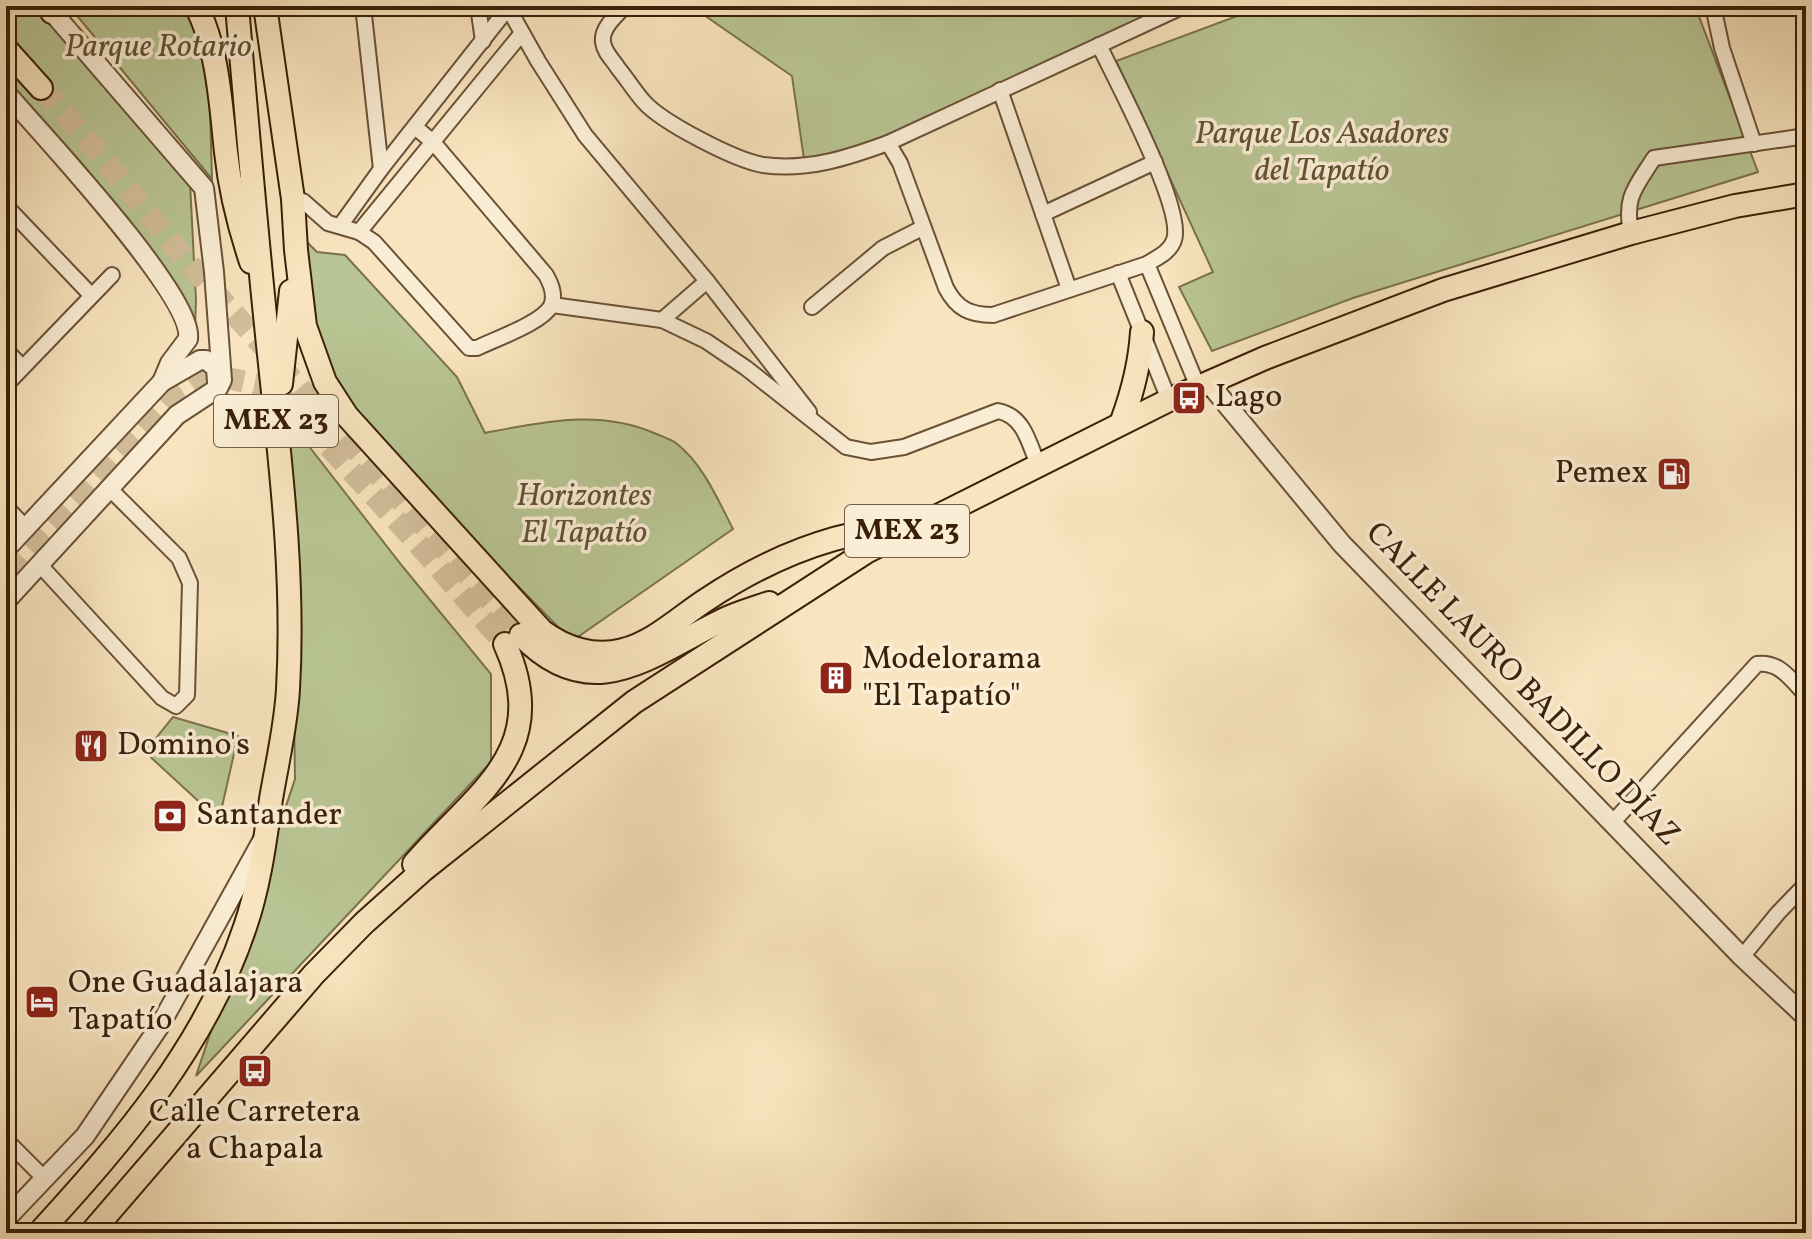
<svg xmlns="http://www.w3.org/2000/svg" width="1812" height="1239" font-family="Vollkorn,serif">
	<style>
		.green { fill: #b9c594; stroke: #7a724e; stroke-width: 2 }
		.lines { fill: none; stroke-linecap: round; stroke-linejoin: round }
		.trunk-tunnel { stroke: #d2bd9a; stroke-width: 22; stroke-dasharray: 22 11; stroke-linecap: butt }
		.minor-casing { stroke: #6a5136; stroke-width: 18 }
		.tertiary-casing { stroke: #6a5136; stroke-width: 22 }
		.trunk-casing { stroke: #3a2008; stroke-width: 26 }
		.minor { stroke: #faedd5; stroke-width: 14 }
		.tertiary { stroke: #faedd5; stroke-width: 18 }
		.trunk { stroke: #f8e4be; stroke-width: 22 }
		.labels { text-anchor: middle; dominant-baseline: central; stroke-width: 7; stroke-linejoin: round; paint-order: stroke }
		.shield { fill: #faedd5; stroke: #745e46; stroke-width: 2 }
		.shield-label { font-size: 30px; font-weight: bold; fill: #3a2008 }
		.park-label { font-size: 32px; font-style: italic; fill: #605232; stroke: #faedd5 }
		.poi-label { font-size: 32px; fill: #3a2008; stroke: #faedd5; text-anchor: start }
		.street-label { font-size: 32px; fill: #3a2008; stroke: #faedd5 }
	</style>
	<rect width="100%" height="100%" fill="#f8e4be"/>
	<filter id="stains"><feTurbulence type="fractalNoise" baseFrequency=".0025" numOctaves="4"/><feColorMatrix values="0 0 0 0 .2 0 0 0 0 .09 0 0 0 0 .02 0 0 0 .5 -.17"/></filter>
	<radialGradient id="worn" r=".72"><stop offset=".6" stop-color="#630" stop-opacity="0"/><stop offset="1" stop-color="#630" stop-opacity=".3"/></radialGradient>
	<g class="green">
		<polygon points="6,6 37,6 190,183 196,300 195,329 174,285 96,186 6,81"/>
		<polygon points="69,6 190,6 209,76 212,179"/>
		<polygon points="691,6 1182,6 901,136 805,166 792,76"/>
		<polygon points="1264,6 1695,6 1758,172 1353,298 1212,351 1179,287 1213,272 1116,61"/>
		<path d="M301 236 317 252 345 255 457 377 485 433C541 422 599 409 654 433 661 436 670 439 676 443 703 464 718 500 733 529L572 641 335 400 305 326Z"/>
		<polygon points="290,422 403,567 491,674 491,762 196,1076 295,779"/>
		<polygon points="173,717 238,736 219,820 145,752"/>
	</g>
	<g class="lines">
		<g class="trunk-tunnel">
			<polyline points="41,88 92,145 186,260 521,635"/>
			<polyline points="6,572 172,397 200,378 232,379 257,384 288,402 420,546 505,644"/>
		</g>
		<g class="minor-casing">
			<g id="minor">
				<polyline points="363,6 381,169"/>
				<polyline points="478,6 483,41"/>
				<polyline points="507,6 538,61 585,135 707,281 809,412"/>
				<path d="M625 6C616 16 601 28 603 42 604 52 613 60 618 68 627 79 635 92 644 102 663 123 735 160 763 165 808 171 847 158 888 143L1184 6"/>
				<polyline points="1713,6 1722,48 1754,144"/>
				<polyline points="1000,90 1069,289"/>
				<path d="M888 143 900 163 946 288C957 309 970 315 993 315L1147 264C1158 257 1170 252 1174 240 1185 209 1115 79 1099 45"/>
				<path d="M293 199 303 201 328 223 359 232 374 242 469 348H477C495 339 542 323 551 306 556 295 551 284 546 275L433 142 415 127"/>
				<polyline points="6,206 91,295"/>
				<polyline points="1043,214 1155,162"/>
				<polyline points="340,226 381,169 508,8"/>
				<polyline points="359,232 522,33"/>
				<path d="M1631 233C1624 197 1635 188 1654 158L1806 136"/>
				<polyline points="1147,264 1198,387"/>
				<polyline points="1118,273 1169,400"/>
				<path d="M552 305 662 320 706 341 746 368 846 447 871 452 904 447 998 411C1024 416 1029 443 1038 465"/>
				<polyline points="812,307 883,248 922,228"/>
				<polyline points="662,320 707,281"/>
				<polyline points="6,350 22,367"/>
				<polyline points="6,385 112,275"/>
				<polyline points="6,507 26,528"/>
				<polyline points="40,565 162,698 176,706 187,695 190,583 179,558 110,489"/>
				<path d="M1613 822 1757 664C1780 661 1791 680 1806 695"/>
				<polyline points="1742,957 1778,913 1806,884"/>
				<polyline points="6,1140 45,1179"/>
			</g>
		</g>
		<g class="tertiary-casing">
			<g id="tertiary">
				<polyline points="47,6 204,188 214,272 222,380 218,388"/>
				<path d="M6 93C39 131 195 297 188 339L170 363 162 382"/>
				<polyline points="1208,382 1342,544 1742,957 1806,1017"/>
				<polyline points="6,549 162,382 200,360 206,360 216,368 217,382"/>
				<polyline points="6,601 177,415 218,388"/>
				<polyline points="6,1219 85,1136 159,1027 262,841"/>
			</g>
		</g>
		<g class="trunk-casing">
			<g id="trunk">
				<polyline points="52,6 52,12"/>
				<path d="M196 6C218 47 221 107 226 152 230 190 239 226 251 262"/>
				<path d="M265 6 293 199 296 250 305 326 325 382 347 416 542 631C565 648 594 658 623 650 653 643 681 616 706 600 766 560 833 531 905 527"/>
				<polyline points="6,49 41,88"/>
				<polyline points="281,384 291,291"/>
				<path d="M1122 421C1133 391 1140 364 1142 332"/>
				<path d="M521 635C590 707 647 658 717 623 733 614 752 609 769 603"/>
				<path d="M414 864C475 793 554 752 505 644"/>
				<path d="M39 1233C123 1141 205 1047 245 927 259 887 265 841 271 799 277 763 286 726 288 689 295 567 278 446 266 325 255 219 246 112 237 6"/>
				<polyline points="91,1233 314,974 364,923 422,871 634,702 866,552 1169,400 1265,358 1443,290 1631,233 1735,206 1806,194"/>
			</g>
		</g>
		<use href="#minor" class="minor"/>
		<use href="#tertiary" class="tertiary"/>
		<use href="#trunk" class="trunk"/>
	</g>
	<defs>
		<g id="bus-square" transform="scale(1.8)"><rect x="-9" y="-9" width="18" height="18" rx="4" fill="#8f2418" stroke="#faedd5"/><path d="M-5-6H5V4H4V6H2V4H-2V6H-4V4H-5ZM-3.5-4V0h7V-4ZM-3.5 1.2v1.5H-2V1.2ZM2 1.2v1.5H3.5V1.2Z" fill="#fff"/></g>
		<g id="fuel-square" transform="scale(1.8)"><rect x="-9" y="-9" width="18" height="18" rx="4" fill="#8f2418" stroke="#faedd5"/><path d="M-5.5-6h7V0h2V4h1.3V-2.5L3-4.5l.8-.8L6-3V5H2.5V1h-1V6h-7ZM-4.2-4.7v3.2H.2V-4.7Z" fill="#fff"/></g>
		<g id="building-square" transform="scale(1.8)"><rect x="-9" y="-9" width="18" height="18" rx="4" fill="#8f2418" stroke="#faedd5"/><path d="M-4-6H4V6H1V3H-1V6H-4ZM-2.5-4.3h1.7v1.8h-1.7ZM.8-4.3h1.7v1.8H.8ZM-2.5-1h1.7V.8h-1.7ZM.8-1h1.7V.8H.8Z" fill="#fff"/></g>
		<g id="restaurant-square" transform="scale(1.8)"><rect x="-9" y="-9" width="18" height="18" rx="4" fill="#8f2418" stroke="#faedd5"/><path d="M-5-6h1v4h1v-4h1v4h1v-4h1v5L-1.5 .5V6h-2V.5L-5-1ZM5-6V6H3V1.5H1.5Q1.5-4 5-6Z" fill="#fff"/></g>
		<g id="bank-square" transform="scale(1.8)"><rect x="-9" y="-9" width="18" height="18" rx="4" fill="#8f2418" stroke="#faedd5"/><path d="M-6-4H6V4H-6ZM0-2.3a2.3 2.3 0 1 0 0 4.6a2.3 2.3 0 1 0 0-4.6Z" fill="#fff"/></g>
		<g id="hotel-square" transform="scale(1.8)"><rect x="-9" y="-9" width="18" height="18" rx="4" fill="#8f2418" stroke="#faedd5"/><path d="M-6-4.5h1.5V1H6V5H4.5V3h-9V5H-6ZM-4 0a1.8 1.8 0 1 1 3.6 0ZM.5 0V-2.5h3Q6-2.5 6 0Z" fill="#fff"/></g>
	</defs>
	<g fill-rule="evenodd">
		<use href="#bus-square" x="1189" y="398"/>
		<use href="#fuel-square" x="1674" y="474"/>
		<use href="#building-square" x="836" y="678"/>
		<use href="#restaurant-square" x="91" y="746"/>
		<use href="#bank-square" x="170" y="816"/>
		<use href="#hotel-square" x="42" y="1002"/>
		<use href="#bus-square" x="255" y="1071"/>
	</g>
	<g class="labels">
		<g class="shield">
			<rect x="214" y="395" width="124" height="52" rx="6"/>
			<rect x="845" y="505" width="124" height="52" rx="6"/>
		</g>
		<g class="shield-label">
			<text x="276" y="421">MEX 23</text>
			<text x="907" y="531">MEX 23</text>
		</g>
		<g class="park-label">
			<text x="158" y="48">Parque Rotario</text>
			<text x="1322" y="135">Parque Los Asadores<tspan x="1322" dy="37">del Tapatío</tspan></text>
			<text x="584" y="497">Horizontes<tspan x="584" dy="37">El Tapatío</tspan></text>
		</g>
		<g class="poi-label">
			<text x="1215" y="398">Lago</text>
			<text x="1648" y="474" text-anchor="end">Pemex</text>
			<text x="862" y="660">Modelorama<tspan x="862" dy="37">"El Tapatío"</tspan></text>
			<text x="117" y="746">Domino's</text>
			<text x="196" y="816">Santander</text>
			<text x="68" y="984">One Guadalajara<tspan x="68" dy="37">Tapatío</tspan></text>
			<text x="255" y="1113" text-anchor="middle">Calle Carretera<tspan x="255" dy="37">a Chapala</tspan></text>
		</g>
		<g class="street-label">
			<text transform="translate(1522 685) rotate(46)">CALLE LAURO BADILLO DÍAZ</text>
		</g>
	</g>
	<rect width="1812" height="1239" fill="none" stroke="#f8e4be" stroke-width="32"/>
	<rect x="8" y="8" width="1796" height="1223" fill="none" stroke="#3a2008" stroke-width="4"/>
	<rect x="16" y="16" width="1780" height="1207" fill="none" stroke="#3a2008" stroke-width="2"/>
	<rect width="100%" height="100%" filter="url(#stains)"/>
	<rect width="100%" height="100%" fill="url(#worn)"/>
</svg>
